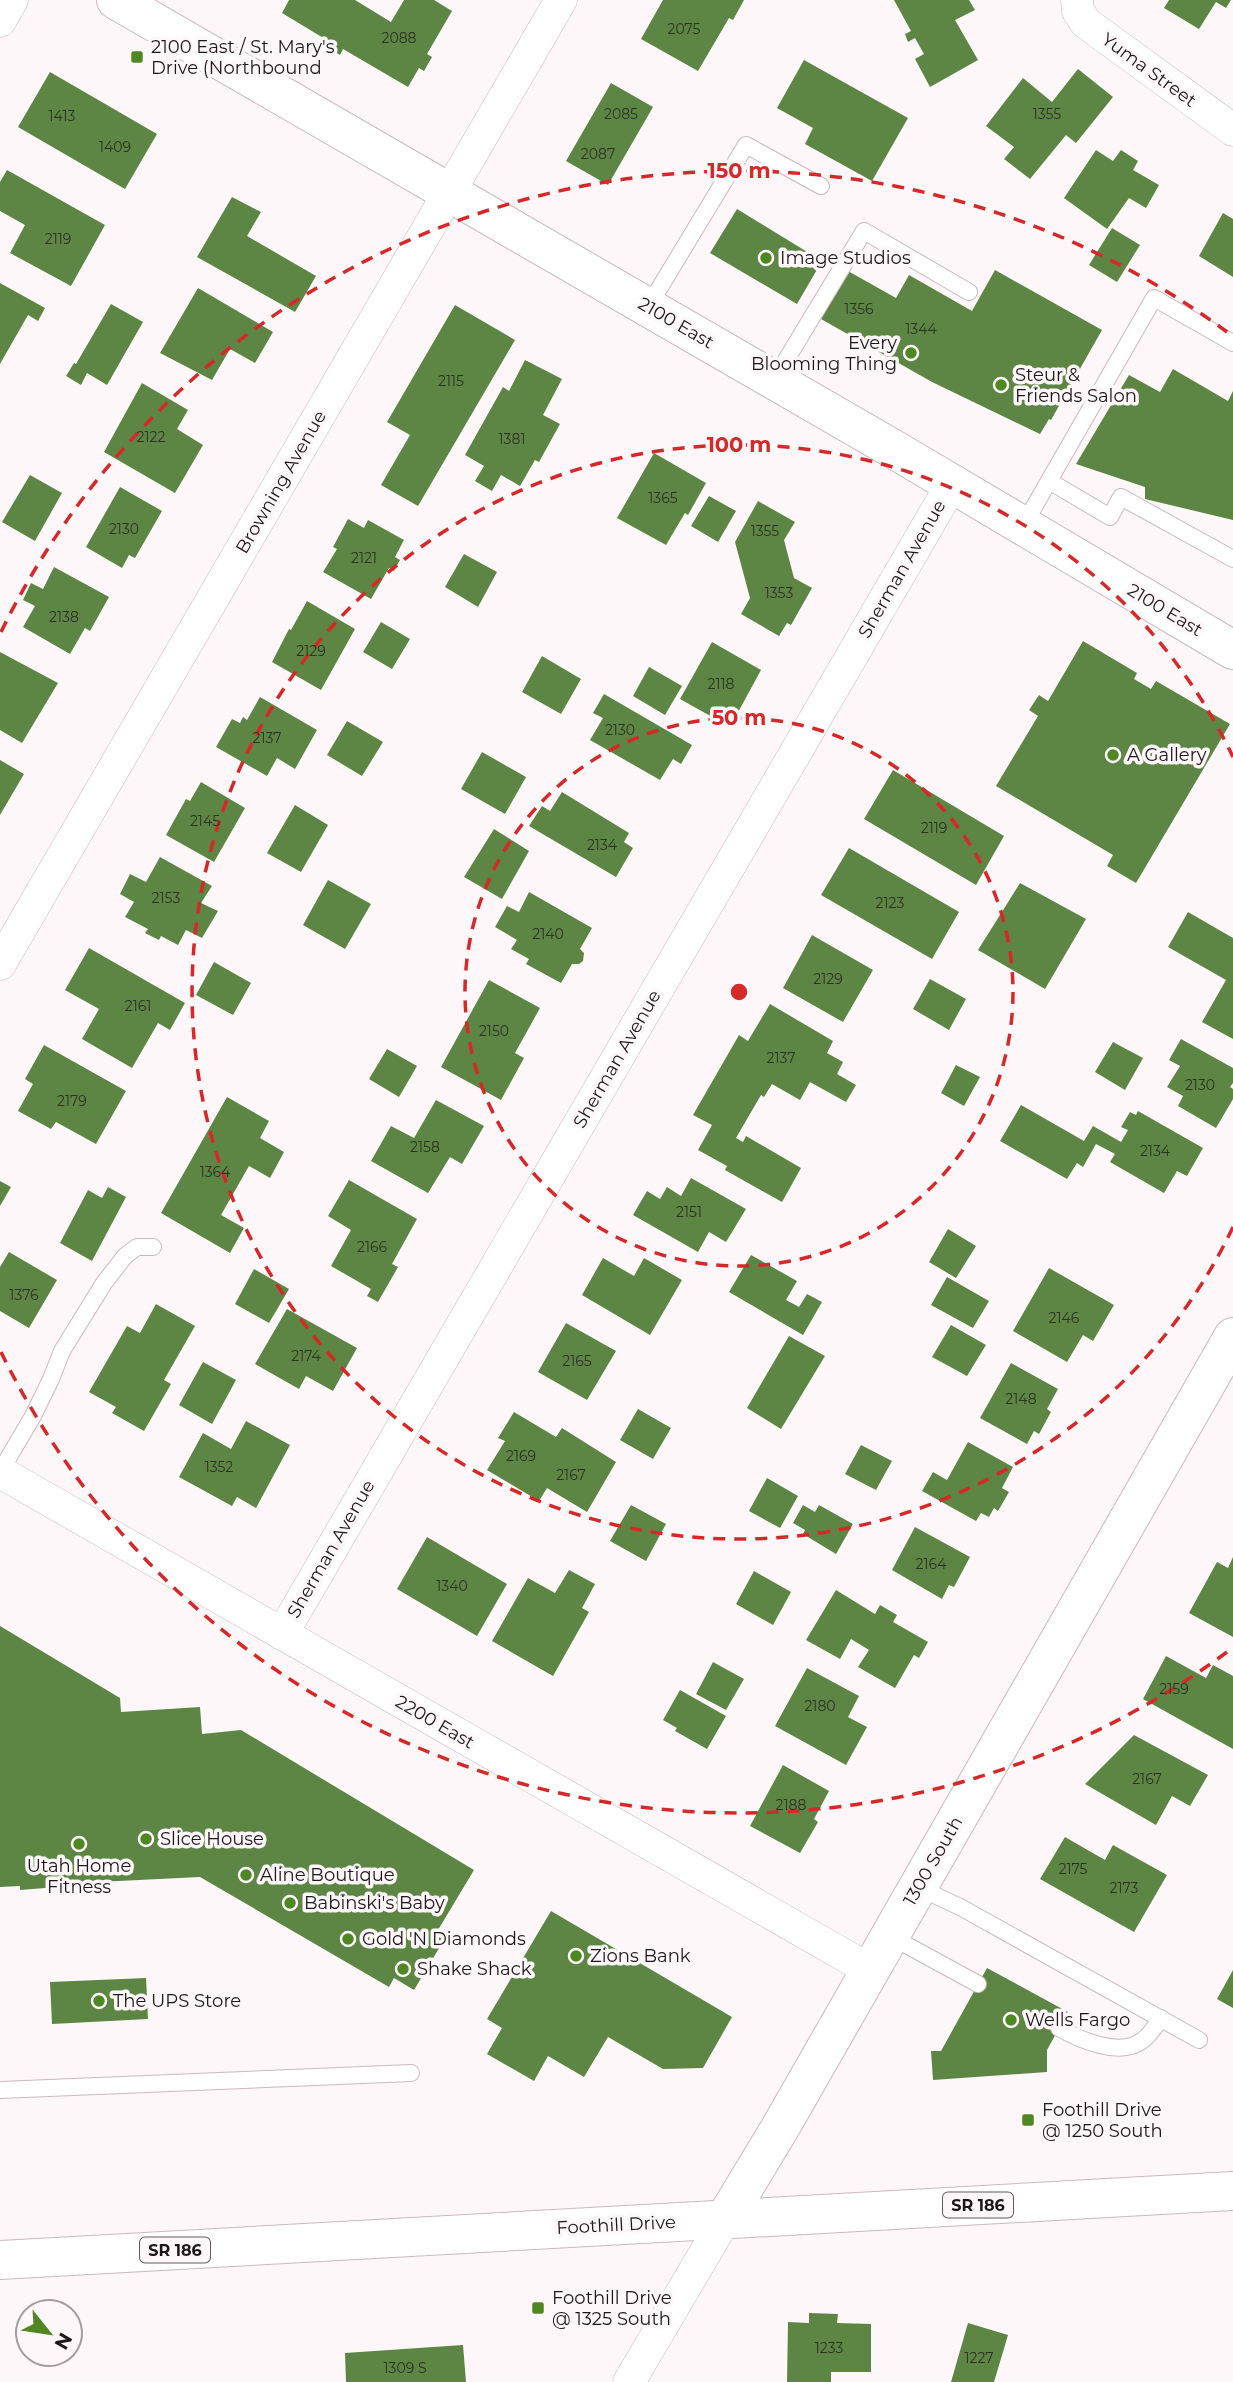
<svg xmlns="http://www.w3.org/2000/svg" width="1233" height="2382" font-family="Montserrat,sans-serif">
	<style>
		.building { fill: #5d8544 }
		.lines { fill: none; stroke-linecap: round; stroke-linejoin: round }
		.lane-casing { stroke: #c9b8c0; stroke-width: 18 }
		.street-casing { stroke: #c9b8c0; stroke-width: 33 }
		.secondary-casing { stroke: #c9b8c0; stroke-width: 40 }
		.primary-casing { stroke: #c9b8c0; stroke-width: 40 }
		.lane { stroke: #fff; stroke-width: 16 }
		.street { stroke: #fff; stroke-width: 32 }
		.secondary { stroke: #fff; stroke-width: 38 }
		.primary { stroke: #fff; stroke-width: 38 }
		.ring { fill: none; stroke: #d62828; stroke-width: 3.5; stroke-dasharray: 12 9 }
		.poi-dot { fill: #4f8723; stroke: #fef7fa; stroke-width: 2.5 }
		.labels { text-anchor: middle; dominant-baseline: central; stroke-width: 7; stroke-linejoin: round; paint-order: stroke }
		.number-label { font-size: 14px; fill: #2d3224 }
		.shield { fill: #fef7fa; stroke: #605a5d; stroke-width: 2 }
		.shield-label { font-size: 16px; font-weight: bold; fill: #1d171a }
		.poi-label { font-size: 18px; fill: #1d171a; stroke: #fef7fa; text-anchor: start }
		.street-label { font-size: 18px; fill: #1d171a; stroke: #fef7fa }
		.centre { fill: #d62828; stroke: #fef7fa; stroke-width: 3.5 }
		.ring-label { font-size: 21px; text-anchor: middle; font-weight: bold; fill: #d62828; stroke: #fef7fa; stroke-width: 7; stroke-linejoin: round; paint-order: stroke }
	</style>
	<rect width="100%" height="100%" fill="#fef7fa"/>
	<g class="building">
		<polygon points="289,0 355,0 391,22 404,0 434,0 452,11 427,54 432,57 424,71 419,68 408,87 343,49 340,55 322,45 325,39 282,13"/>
		<polygon points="663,0 744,0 733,20 729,18 698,71 641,39"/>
		<polygon points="894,0 969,0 975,10 955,20 978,60 930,87 915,59 924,54 915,38 908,42 905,34 911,31"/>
		<polygon points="1169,0 1231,0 1226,8 1216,2 1199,29 1164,8"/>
		<polygon points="804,60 908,118 872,181 805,144 813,128 777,108"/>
		<polygon points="1078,69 1113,97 1076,143 1066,135 1030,179 1004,159 1014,147 986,126 1023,78 1052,102"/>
		<polygon points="50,72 157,134 125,189 18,127"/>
		<polygon points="611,83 653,107 608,185 566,161"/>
		<polygon points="1096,150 1113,161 1121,150 1138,161 1133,170 1159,185 1146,208 1129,198 1107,229 1064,198"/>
		<polygon points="7,170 105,225 71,286 10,253 25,225 0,211 0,182"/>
		<polygon points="232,197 261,212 247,236 316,276 295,312 197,257"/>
		<polygon points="737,209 822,261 797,304 710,253"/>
		<polygon points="1223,213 1233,219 1233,277 1199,256"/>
		<polygon points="1112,228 1140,245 1117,282 1089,265"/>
		<polygon points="995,270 1102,330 1051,420 1049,419 1040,434 932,382 821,319 848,271 896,298 909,275 972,311"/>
		<polygon points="0,283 45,308 38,321 28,315 0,364"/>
		<polygon points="198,288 273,332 255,363 230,349 212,380 160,353"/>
		<polygon points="111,304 143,322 107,385 87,373 81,385 66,376 74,363 76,364"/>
		<polygon points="455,305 515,340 418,506 381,485 410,435 387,422"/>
		<polygon points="525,360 562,379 543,415 560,424 539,462 535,460 520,486 501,475 492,491 475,481 484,466 465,455 503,387 509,391"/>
		<polygon points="1173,369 1228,401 1233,391 1233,520 1145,499 1145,487 1076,464 1129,375 1160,392"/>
		<polygon points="142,383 188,410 177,429 203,445 175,493 104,452"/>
		<polygon points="654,453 706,483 688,515 685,513 666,545 617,518"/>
		<polygon points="30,475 62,493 35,541 2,522"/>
		<polygon points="120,487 162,511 135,558 129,555 122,568 86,547"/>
		<polygon points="709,496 736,511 718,542 691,526"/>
		<polygon points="758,501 795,522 784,540 794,578 812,588 791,625 787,623 779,636 741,614 750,598 735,542"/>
		<polygon points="348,519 364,528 368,520 404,540 395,557 400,560 394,571 389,568 371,599 323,572 337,549 333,547"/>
		<polygon points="464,554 497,572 478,607 445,587"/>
		<polygon points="54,567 109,597 90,631 85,628 70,654 23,627 35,606 23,600 31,583 43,589"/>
		<polygon points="307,601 355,629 321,690 272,662 289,629 291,630"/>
		<polygon points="381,622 410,639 392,669 363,652"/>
		<polygon points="1083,641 1137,673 1134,679 1151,689 1156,681 1230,724 1136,883 1107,866 1113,855 996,786 1038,716 1029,710 1039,695 1048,701"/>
		<polygon points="712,642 761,670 730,727 680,699"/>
		<polygon points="0,652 58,683 22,743 0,730"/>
		<polygon points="542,656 581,679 561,714 522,692"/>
		<polygon points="649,667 682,686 665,715 633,696"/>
		<polygon points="604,694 692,745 681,764 673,759 660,780 590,740 603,718 593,713"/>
		<polygon points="260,697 317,730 295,769 277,758 267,776 216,747 232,719 240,723 243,717 247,720"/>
		<polygon points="347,721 383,742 362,776 327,755"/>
		<polygon points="482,752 526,777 505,814 461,789"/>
		<polygon points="0,760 24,774 0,815"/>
		<polygon points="893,770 1004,836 976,885 864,819"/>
		<polygon points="201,782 245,808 214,862 166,835 186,799 190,801"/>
		<polygon points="562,792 629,833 624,842 633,848 616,877 529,826 542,806 550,811"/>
		<polygon points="295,805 328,825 301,872 267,853"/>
		<polygon points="494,829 529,851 502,899 464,877"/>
		<polygon points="849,848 959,912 932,959 821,895"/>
		<polygon points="160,857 212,886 201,903 218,911 202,938 186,930 178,945 161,936 159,940 145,933 148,929 125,917 134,902 120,894 130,874 146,882"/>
		<polygon points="328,880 371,904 345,949 303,925"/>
		<polygon points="1020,883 1086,919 1045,989 978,950"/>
		<polygon points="529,892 592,928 580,949 584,953 583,961 579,964 572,964 561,983 526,964 529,959 511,949 517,940 495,927 507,906 519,912"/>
		<polygon points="1188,912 1233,938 1233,1039 1202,1022 1226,980 1168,947"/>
		<polygon points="812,935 873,970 843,1022 783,988"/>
		<polygon points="89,948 185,1003 170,1030 158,1023 132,1068 82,1039 99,1009 65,990"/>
		<polygon points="214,962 251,983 233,1015 196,995"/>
		<polygon points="930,979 966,999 949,1030 913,1009"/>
		<polygon points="489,980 540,1008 515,1053 524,1058 501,1100 441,1067"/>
		<polygon points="770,1004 833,1041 827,1053 843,1062 837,1074 856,1085 846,1102 810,1082 800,1100 772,1084 764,1097 761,1095 736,1138 743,1142 746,1136 801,1168 782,1202 725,1170 727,1166 698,1150 712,1125 693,1115 739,1035 748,1041"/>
		<polygon points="1181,1039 1233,1068 1233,1083 1230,1087 1233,1089 1233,1099 1216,1128 1178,1106 1183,1096 1167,1087 1180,1066 1169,1060"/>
		<polygon points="1113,1042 1143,1058 1125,1090 1095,1072"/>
		<polygon points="44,1045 126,1091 96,1144 56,1122 51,1129 18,1111 33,1084 25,1079"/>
		<polygon points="387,1049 417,1066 399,1097 369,1079"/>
		<polygon points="956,1065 980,1077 964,1106 941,1093"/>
		<polygon points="227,1097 269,1121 260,1138 284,1152 270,1178 249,1166 221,1215 244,1228 230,1253 161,1213"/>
		<polygon points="436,1100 484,1126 462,1164 450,1157 428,1193 371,1161 391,1126 414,1138"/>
		<polygon points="1021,1105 1084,1141 1093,1126 1121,1142 1128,1130 1121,1127 1130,1112 1136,1115 1138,1111 1203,1148 1187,1176 1177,1171 1164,1193 1110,1162 1115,1154 1096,1144 1083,1167 1077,1163 1067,1179 1000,1141"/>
		<polygon points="691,1178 746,1209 726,1242 709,1232 698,1252 633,1215 647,1191 660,1199 667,1187 681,1196"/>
		<polygon points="349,1180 417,1219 392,1264 398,1267 378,1302 367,1296 371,1289 331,1266 351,1230 328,1216"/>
		<polygon points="0,1181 11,1187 0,1206"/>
		<polygon points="108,1187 126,1197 92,1261 60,1243 88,1190 102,1198"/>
		<polygon points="948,1229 976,1246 956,1278 929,1262"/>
		<polygon points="9,1252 57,1280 29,1328 0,1311 0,1267"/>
		<polygon points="751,1255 797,1281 786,1300 799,1307 807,1294 822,1302 803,1335 729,1292"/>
		<polygon points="603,1258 634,1276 644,1258 682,1280 650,1335 582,1295"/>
		<polygon points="1049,1268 1114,1305 1093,1341 1083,1335 1067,1362 1013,1331"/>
		<polygon points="254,1269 289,1289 269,1323 235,1304"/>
		<polygon points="947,1277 989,1301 973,1328 931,1305"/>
		<polygon points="156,1304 195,1326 164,1380 171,1384 144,1431 112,1413 116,1407 89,1392 127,1326 140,1333"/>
		<polygon points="287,1309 357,1348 333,1391 306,1376 299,1389 255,1364"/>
		<polygon points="566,1323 616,1351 587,1400 538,1372"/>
		<polygon points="951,1325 986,1345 967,1376 932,1357"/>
		<polygon points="789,1336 825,1356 781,1429 747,1408"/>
		<polygon points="203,1362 236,1380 212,1424 179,1405"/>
		<polygon points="1011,1363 1058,1389 1047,1409 1051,1412 1039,1434 1034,1431 1027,1444 980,1418"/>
		<polygon points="638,1409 671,1428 653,1459 620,1440"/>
		<polygon points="514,1412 556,1437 562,1428 616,1462 587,1512 547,1488 539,1501 487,1470 505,1441 498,1438"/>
		<polygon points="246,1421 290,1445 256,1508 237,1497 232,1506 179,1477 203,1433 231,1449"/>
		<polygon points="968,1442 1013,1467 1002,1488 1009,1492 998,1511 994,1508 989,1517 981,1513 976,1521 922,1491 933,1472 947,1480"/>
		<polygon points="861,1445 892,1461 876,1490 845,1474"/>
		<polygon points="767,1478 798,1496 780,1528 749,1511"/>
		<polygon points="631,1505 666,1524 646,1561 610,1541"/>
		<polygon points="803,1505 815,1512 819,1505 853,1524 836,1554 803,1534 805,1530 793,1523"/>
		<polygon points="915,1527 970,1557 954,1587 949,1585 942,1599 892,1570"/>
		<polygon points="427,1537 507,1584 477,1636 397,1589"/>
		<polygon points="1233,1557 1233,1637 1189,1613 1217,1562 1228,1568"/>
		<polygon points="569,1570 595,1584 582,1608 589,1612 553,1676 492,1641 528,1578 555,1593"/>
		<polygon points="754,1571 791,1592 773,1625 736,1604"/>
		<polygon points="836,1590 875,1614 880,1605 897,1615 893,1622 928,1642 919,1658 914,1655 895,1688 858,1667 869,1650 851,1639 840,1659 806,1640"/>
		<polygon points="0,1626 120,1698 121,1712 200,1707 202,1734 241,1730 474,1870 435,1935 444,1940 414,1990 394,1978 389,1987 200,1877 57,1884 58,1887 20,1890 20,1886 0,1887"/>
		<polygon points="1166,1656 1206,1678 1213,1665 1233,1676 1233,1749 1143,1699"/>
		<polygon points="713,1662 744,1679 726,1710 696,1694"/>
		<polygon points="807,1668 859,1696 848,1717 867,1727 846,1765 775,1726"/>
		<polygon points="680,1690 726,1716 707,1749 675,1731 677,1728 663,1720"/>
		<polygon points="1134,1735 1208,1775 1190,1806 1172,1796 1156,1825 1085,1784"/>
		<polygon points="783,1765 829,1791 814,1819 818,1822 800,1853 750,1826"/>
		<polygon points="1065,1837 1105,1860 1113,1845 1167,1875 1134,1932 1040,1879"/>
		<polygon points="551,1911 732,2017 703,2068 663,2069 608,2037 584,2077 548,2056 534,2081 487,2054 502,2028 487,2019"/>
		<polygon points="987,1968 1068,2012 1047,2050 1047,2072 933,2080 931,2051 941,2051"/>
		<polygon points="1233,1970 1233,2008 1217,1999"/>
		<polygon points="146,1978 148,2019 52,2024 50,1982"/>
		<polygon points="809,2313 838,2314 837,2323 871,2324 871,2372 831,2372 831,2382 787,2382 788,2322 809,2323"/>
		<polygon points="968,2323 1008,2335 994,2382 951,2382"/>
		<polygon points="463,2345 466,2382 346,2382 345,2353"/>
	</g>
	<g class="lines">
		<g class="lane-casing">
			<g id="lane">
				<polyline points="648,307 746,145 821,186"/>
				<polyline points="774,380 864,231 969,292"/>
				<polyline points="1049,481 1110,517 1121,497 1233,559"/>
				<polyline points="1023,526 1154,298 1233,343"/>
				<polyline points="0,1472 33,1416 51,1379 62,1351 104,1283 125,1256 137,1247 153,1247"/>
				<polyline points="918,1887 962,1908 1199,2040"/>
				<polyline points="890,1936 978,1984"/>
				<path d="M1059 2028C1080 2040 1121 2058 1143 2040 1150 2035 1156 2025 1161 2018"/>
				<polyline points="0,2090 411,2073"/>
			</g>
		</g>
		<g class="street-casing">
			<g id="street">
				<polyline points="1077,0 1078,11 1086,23 1233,130"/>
				<polyline points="0,21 12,0"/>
				<polyline points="0,964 561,0"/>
				<polyline points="0,1472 870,1970"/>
				<polyline points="282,1634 952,484"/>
				<polyline points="629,2382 725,2219"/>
			</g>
		</g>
		<g class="secondary-casing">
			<g id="secondary">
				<polyline points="116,0 895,450 1233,650"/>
				<polyline points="725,2219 780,2128 1233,1337"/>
			</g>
		</g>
		<g class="primary-casing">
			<polyline id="primary" points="0,2260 1233,2191"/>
		</g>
		<use href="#lane" class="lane"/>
		<use href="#street" class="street"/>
		<use href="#secondary" class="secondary"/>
		<use href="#primary" class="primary"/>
	</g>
	<g class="ring">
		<circle cx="739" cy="992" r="274"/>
		<path d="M1233 1227A547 547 0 1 1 1233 757"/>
		<path d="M1227 1652A821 821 0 0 1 1 1352M1 632A821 821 0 0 1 1227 332"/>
	</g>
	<g class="poi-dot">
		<rect x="130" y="50" width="14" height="14" rx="3.5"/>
		<circle cx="766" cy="258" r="7"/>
		<circle cx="911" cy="353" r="7"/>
		<circle cx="1001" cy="385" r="7"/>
		<circle cx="1113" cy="755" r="7"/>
		<circle cx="146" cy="1839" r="7"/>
		<circle cx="79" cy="1844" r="7"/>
		<circle cx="246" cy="1875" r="7"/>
		<circle cx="290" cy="1903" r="7"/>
		<circle cx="348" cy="1939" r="7"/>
		<circle cx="576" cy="1956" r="7"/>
		<circle cx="403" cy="1969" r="7"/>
		<circle cx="99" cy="2001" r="7"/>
		<circle cx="1011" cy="2020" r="7"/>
		<rect x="1021" y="2113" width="14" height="14" rx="3.5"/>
		<rect x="531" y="2301" width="14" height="14" rx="3.5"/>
	</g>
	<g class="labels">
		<g class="number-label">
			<text x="684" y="29">2075</text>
			<text x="399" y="38">2088</text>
			<text x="621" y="114">2085</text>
			<text x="1047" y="114">1355</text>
			<text x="62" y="116">1413</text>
			<text x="115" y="147">1409</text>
			<text x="598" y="154">2087</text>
			<text x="58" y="239">2119</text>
			<text x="859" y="309">1356</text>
			<text x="921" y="329">1344</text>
			<text x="451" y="381">2115</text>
			<text x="151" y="437">2122</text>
			<text x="512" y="439">1381</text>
			<text x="663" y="498">1365</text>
			<text x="124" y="529">2130</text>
			<text x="765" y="531">1355</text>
			<text x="364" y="558">2121</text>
			<text x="779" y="593">1353</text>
			<text x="64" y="617">2138</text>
			<text x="311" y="651">2129</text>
			<text x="721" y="684">2118</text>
			<text x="620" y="730">2130</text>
			<text x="267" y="738">2137</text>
			<text x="205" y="821">2145</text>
			<text x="934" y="828">2119</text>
			<text x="602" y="845">2134</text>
			<text x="166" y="898">2153</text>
			<text x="890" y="903">2123</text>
			<text x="548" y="934">2140</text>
			<text x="828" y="979">2129</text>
			<text x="138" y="1006">2161</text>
			<text x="494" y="1031">2150</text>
			<text x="781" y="1058">2137</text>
			<text x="1200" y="1085">2130</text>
			<text x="72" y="1101">2179</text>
			<text x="425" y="1147">2158</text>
			<text x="1155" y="1151">2134</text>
			<text x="215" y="1172">1364</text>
			<text x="689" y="1212">2151</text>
			<text x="372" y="1247">2166</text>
			<text x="24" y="1295">1376</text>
			<text x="1064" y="1318">2146</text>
			<text x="306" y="1356">2174</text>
			<text x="577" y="1361">2165</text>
			<text x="1021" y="1399">2148</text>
			<text x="521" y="1456">2169</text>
			<text x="219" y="1467">1352</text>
			<text x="571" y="1475">2167</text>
			<text x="931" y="1564">2164</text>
			<text x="452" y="1586">1340</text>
			<text x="1174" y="1689">2159</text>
			<text x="820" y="1706">2180</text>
			<text x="1147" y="1779">2167</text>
			<text x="791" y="1805">2188</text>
			<text x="1073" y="1869">2175</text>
			<text x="1124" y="1888">2173</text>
			<text x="829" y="2348">1233</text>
			<text x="979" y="2358">1227</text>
			<text x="405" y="2368">1309 S</text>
		</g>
		<g class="shield">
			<rect x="943" y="2192.5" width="70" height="25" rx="5"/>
			<rect x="140" y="2237.5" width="70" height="25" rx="5"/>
		</g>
		<g class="shield-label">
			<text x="978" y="2205">SR 186</text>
			<text x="175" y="2250">SR 186</text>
		</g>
		<g class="poi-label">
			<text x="151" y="47">2100 East / St. Mary's<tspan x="151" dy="21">Drive (Northbound</tspan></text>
			<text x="780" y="258">Image Studios</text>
			<text x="897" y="343" text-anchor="end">Every<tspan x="897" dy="21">Blooming Thing</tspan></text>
			<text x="1015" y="375">Steur &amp;<tspan x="1015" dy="21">Friends Salon</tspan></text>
			<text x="1127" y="755">A Gallery</text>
			<text x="160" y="1839">Slice House</text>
			<text x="79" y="1866" text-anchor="middle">Utah Home<tspan x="79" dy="21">Fitness</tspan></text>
			<text x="260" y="1875">Aline Boutique</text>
			<text x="304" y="1903">Babinski's Baby</text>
			<text x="362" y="1939">Gold 'N Diamonds</text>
			<text x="590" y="1956">Zions Bank</text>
			<text x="417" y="1969">Shake Shack</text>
			<text x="113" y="2001">The UPS Store</text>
			<text x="1025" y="2020">Wells Fargo</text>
			<text x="1042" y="2110">Foothill Drive<tspan x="1042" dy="21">@ 1250 South</tspan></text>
			<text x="552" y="2298">Foothill Drive<tspan x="552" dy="21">@ 1325 South</tspan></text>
		</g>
		<g class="street-label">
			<text transform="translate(1149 70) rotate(36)">Yuma Street</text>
			<text transform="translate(676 323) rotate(30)">2100 East</text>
			<text transform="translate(281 482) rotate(-60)">Browning Avenue</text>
			<text transform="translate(902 569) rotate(-60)">Sherman Avenue</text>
			<text transform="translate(1165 610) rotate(31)">2100 East</text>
			<text transform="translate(617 1059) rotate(-60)">Sherman Avenue</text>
			<text transform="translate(331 1549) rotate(-60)">Sherman Avenue</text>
			<text transform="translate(435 1722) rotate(30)">2200 East</text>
			<text transform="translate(933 1861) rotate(-60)">1300 South</text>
			<text transform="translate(616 2225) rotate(-3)">Foothill Drive</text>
		</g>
	</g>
	<circle cx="739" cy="992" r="10" class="centre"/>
	<g class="ring-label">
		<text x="739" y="178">150 m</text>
		<text x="739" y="452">100 m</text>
		<text x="739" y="725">50 m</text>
	</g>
	<g transform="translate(49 2333) rotate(120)"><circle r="33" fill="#fef7fa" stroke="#a49da0" stroke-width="2"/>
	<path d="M0-5L12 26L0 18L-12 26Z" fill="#4f8723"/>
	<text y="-10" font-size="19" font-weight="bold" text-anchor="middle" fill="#1d171a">N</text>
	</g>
</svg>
